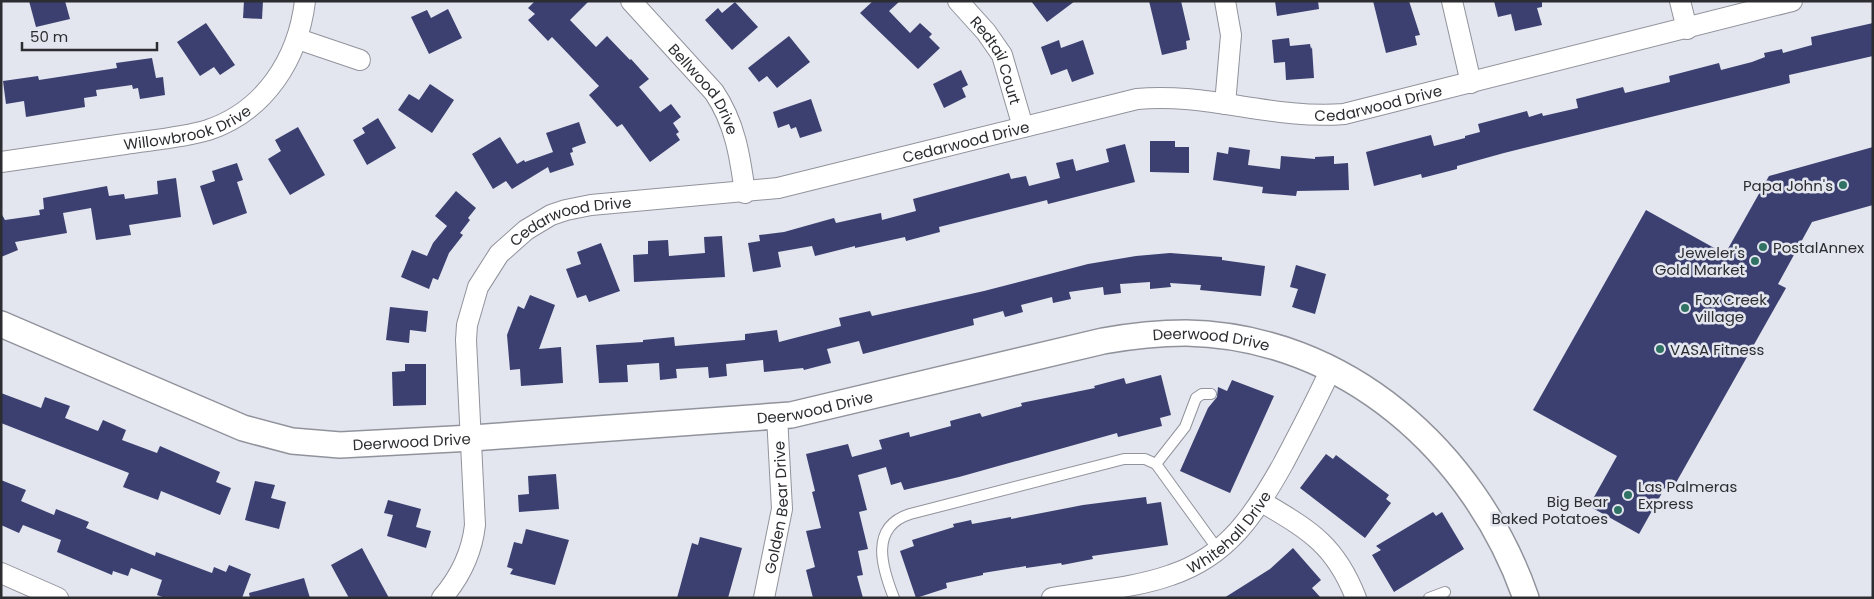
<svg xmlns="http://www.w3.org/2000/svg" width="1874" height="599" font-family="Poppins,sans-serif">
	<style>
		.building { fill: #3b4070 }
		.lines { fill: none; stroke-linecap: round; stroke-linejoin: round }
		.service-casing { stroke: #91939c; stroke-width: 12 }
		.minor-casing { stroke: #91939c; stroke-width: 22 }
		.tertiary-casing { stroke: #91939c; stroke-width: 28 }
		.service { stroke: #fff; stroke-width: 10 }
		.minor { stroke: #fff; stroke-width: 20 }
		.tertiary { stroke: #fff; stroke-width: 25 }
		.poi-dot { fill: #307365; stroke: #e3e5ef; stroke-width: 2 }
		.labels { text-anchor: middle; dominant-baseline: central; stroke-width: 5; stroke-linejoin: round; paint-order: stroke }
		.street-label { font-size: 15px; fill: #2c2d30; stroke: #e3e5ef }
		.poi-label { font-size: 15px; fill: #2c2d30; stroke: #e3e5ef; text-anchor: start }
	</style>
	<rect width="100%" height="100%" fill="#e3e5ef"/>
	<g class="building">
		<polygon points="29,1 65,1 70,19 36,27"/>
		<polygon points="244,1 263,1 262,19 243,18"/>
		<polygon points="535,1 589,1 570,20 596,47 607,36 630,60 631,59 649,79 639,87 660,112 671,104 681,117 673,123 679,132 676,134 680,140 650,162 622,124 617,127 589,95 599,86 552,37 548,41 528,20 535,14 528,8"/>
		<polygon points="873,1 900,1 889,11 910,33 920,23 932,34 929,37 940,48 918,69 860,13"/>
		<polygon points="1031,1 1075,1 1047,22"/>
		<polygon points="1149,1 1181,1 1190,40 1186,41 1187,49 1162,55"/>
		<polygon points="1275,1 1318,1 1319,9 1277,16"/>
		<polygon points="1373,1 1409,1 1420,35 1415,36 1417,45 1386,53"/>
		<polygon points="1494,1 1542,1 1542,7 1537,8 1542,25 1515,31 1511,14 1498,17"/>
		<polygon points="735,2 758,27 732,50 705,20 718,8 722,13"/>
		<polygon points="448,9 462,38 429,54 411,17 427,10 431,18"/>
		<polygon points="206,23 235,65 220,75 214,67 200,76 177,42"/>
		<polygon points="1873,23 1873,56 1789,75 1790,83 1504,153 1457,166 1457,169 1422,178 1421,174 1374,186 1366,152 1431,135 1434,146 1465,138 1465,136 1480,132 1478,124 1527,111 1529,117 1542,113 1543,116 1578,108 1576,99 1623,87 1625,93 1670,82 1669,76 1719,63 1721,70 1752,62 1765,57 1764,53 1782,49 1783,53 1812,45 1811,37"/>
		<polygon points="789,36 810,62 777,88 767,76 759,82 748,68"/>
		<polygon points="1289,38 1290,46 1310,44 1311,49 1312,47 1314,78 1286,80 1285,62 1274,63 1272,40"/>
		<polygon points="1059,40 1061,48 1083,40 1094,74 1072,82 1067,69 1051,75 1041,47"/>
		<polygon points="152,58 156,78 163,77 165,95 140,99 138,88 133,89 132,85 96,90 97,96 84,98 85,107 26,117 24,101 6,104 3,81 38,76 39,80 117,68 116,63"/>
		<polygon points="961,70 968,85 962,88 966,97 944,108 933,84"/>
		<polygon points="430,84 454,100 432,133 398,110 409,94 419,100"/>
		<polygon points="811,99 822,131 800,138 796,127 791,129 789,124 778,128 773,112"/>
		<polygon points="378,118 396,148 367,165 353,140 365,133 362,128"/>
		<polygon points="579,122 586,143 572,148 573,152 570,153 574,165 550,173 548,167 512,189 506,181 493,189 472,154 500,137 517,164 524,160 525,162 553,152 546,133"/>
		<polygon points="298,127 325,175 290,195 268,159 281,151 275,140"/>
		<polygon points="1150,141 1175,141 1175,147 1189,147 1189,173 1150,172"/>
		<polygon points="1125,144 1135,182 1048,204 1047,200 939,227 940,232 906,241 905,237 855,248 855,246 815,256 812,246 778,252 781,267 753,272 748,243 760,241 759,235 784,232 834,218 836,223 881,213 882,220 916,211 913,199 1009,173 1011,179 1026,176 1029,186 1060,178 1056,163 1073,159 1076,171 1109,162 1106,149"/>
		<polygon points="1229,147 1250,150 1248,165 1280,169 1281,156 1315,159 1315,157 1334,156 1334,164 1348,163 1349,190 1297,191 1296,196 1262,193 1263,187 1213,180 1217,152 1228,154"/>
		<polygon points="1873,147 1873,205 1812,222 1778,284 1786,288 1673,488 1667,484 1639,534 1589,506 1617,456 1533,410 1646,210 1725,254 1769,176"/>
		<polygon points="237,163 243,180 237,182 247,213 213,225 200,186 215,181 212,171"/>
		<polygon points="176,178 181,217 129,225 131,235 96,240 91,208 63,213 67,233 15,242 18,250 1,257 1,213 5,220 40,215 39,210 44,209 43,198 107,186 109,196 124,194 125,199 158,194 157,181"/>
		<polygon points="456,191 476,208 468,218 470,220 460,233 463,235 449,253 438,280 433,278 429,289 401,277 412,250 427,256 433,243 447,226 435,216"/>
		<polygon points="722,236 725,277 634,282 633,255 648,254 648,241 668,240 669,256 705,253 704,237"/>
		<polygon points="601,243 620,291 589,302 586,295 577,298 566,269 581,264 577,252"/>
		<polygon points="1170,253 1222,257 1222,260 1265,266 1261,296 1200,290 1201,285 1170,283 1171,287 1150,289 1150,282 1120,284 1121,293 1104,295 1103,287 1069,292 1071,299 1053,303 1052,297 1021,305 1023,312 1005,317 1003,311 973,319 974,325 863,354 859,341 827,349 831,363 804,370 803,368 764,372 763,360 726,364 727,376 709,378 708,367 676,369 677,378 660,380 659,363 627,365 628,382 599,383 596,345 643,342 643,340 674,337 675,346 745,340 745,334 777,330 779,342 841,326 839,318 870,311 872,316 984,291 1088,264 1136,256"/>
		<polygon points="1296,265 1326,274 1315,314 1292,307 1298,289 1290,287"/>
		<polygon points="530,295 555,305 539,349 561,347 563,383 521,386 520,369 510,370 507,335 518,306 524,309"/>
		<polygon points="390,307 428,311 426,332 410,330 409,343 386,340"/>
		<polygon points="405,364 426,364 426,405 393,406 392,372 405,371"/>
		<polygon points="1161,375 1171,415 1160,418 1162,426 1118,437 1117,433 959,477 904,490 901,482 891,485 886,467 858,475 867,510 859,512 868,549 858,551 863,575 857,576 863,598 813,598 806,570 815,567 806,531 821,528 812,492 815,491 806,454 848,444 852,457 882,449 879,440 909,432 910,437 951,426 950,421 980,413 982,417 1022,406 1021,403 1095,388 1094,386 1124,378 1126,384"/>
		<polygon points="1232,380 1274,396 1230,493 1180,471 1208,408 1217,397 1218,387 1227,391"/>
		<polygon points="1,393 41,408 45,397 70,406 65,418 98,431 103,420 126,430 122,440 157,453 160,446 220,472 216,482 231,488 220,515 161,491 158,500 123,487 129,473 1,423"/>
		<polygon points="1326,454 1333,459 1336,455 1389,495 1386,499 1391,503 1365,538 1300,488"/>
		<polygon points="556,474 559,509 519,512 518,495 529,494 528,476"/>
		<polygon points="1,480 26,490 21,501 54,515 56,509 89,522 86,528 155,556 156,552 212,573 214,567 226,572 229,565 251,574 242,598 165,598 157,595 162,580 131,568 128,576 113,571 112,575 57,552 61,540 23,525 19,533 1,525"/>
		<polygon points="255,481 275,485 271,498 286,502 279,529 245,520"/>
		<polygon points="1146,497 1147,504 1161,502 1168,545 1092,556 1093,559 1062,565 1061,563 1026,568 1026,566 983,573 983,575 946,583 947,588 916,598 900,551 914,546 912,540 954,527 953,524 971,520 972,524 1011,517 1011,519 1083,505"/>
		<polygon points="388,500 421,509 416,527 431,531 426,548 387,536 393,515 384,513"/>
		<polygon points="1433,512 1436,516 1442,512 1464,549 1394,592 1372,555 1381,550 1376,546"/>
		<polygon points="526,529 569,540 555,585 510,574 513,569 507,567 514,542 522,544"/>
		<polygon points="700,537 742,548 728,598 677,598 692,543 698,545"/>
		<polygon points="362,548 370,563 389,598 349,598 331,565"/>
		<polygon points="1293,548 1321,580 1312,588 1321,598 1224,598 1270,569"/>
		<polygon points="304,578 310,598 250,598 249,593"/>
	</g>
	<g class="lines">
		<g class="service-casing">
			<g id="service">
				<polyline points="1156,464 1185,427 1196,398 1202,394 1211,394"/>
				<path d="M894 598C882 568 869 527 910 514L1124 459H1145L1156 464 1219 551"/>
				<polyline points="1429,598 1445,592"/>
			</g>
		</g>
		<g class="minor-casing">
			<g id="minor">
				<path id="s1" d="M631 1 714 92C735 123 740 156 745 193"/>
				<path id="s2" d="M958 1 986 32 1002 55 1023 127"/>
				<polyline points="1452,1 1471,83"/>
				<polyline points="1680,1 1687,29"/>
				<polyline points="298,39 360,60"/>
				<polyline points="1225,104 1231,35 1225,1"/>
				<path id="s3" d="M1 162C43 156 84 150 125 144 152 140 181 138 208 130 265 111 298 59 305 1"/>
				<path d="M1262 502C1309 530 1335 544 1356 598"/>
				<polyline points="1,573 58,598"/>
				<path id="s4" d="M442 598C460 577 472 552 475 525L466 340 467 325 478 287 499 254 526 230 551 215 566 210 591 205 778 188 1137 99C1206 92 1274 120 1344 114L1792 1"/>
				<path id="s5" d="M764 598 782 509 777 416"/>
				<path id="s6" d="M1052 598C1090 591 1135 588 1171 575 1228 556 1255 514 1283 464 1300 432 1316 401 1331 369"/>
			</g>
		</g>
		<g class="tertiary-casing">
			<g id="tertiary">
				<path id="s7" d="M1 324 243 428 292 441 340 445 472 438 791 415 1103 341C1131 336 1158 333 1186 333 1346 336 1475 452 1526 598"/>
			</g>
		</g>
		<use href="#service" class="service"/>
		<use href="#minor" class="minor"/>
		<use href="#tertiary" class="tertiary"/>
	</g>
	<g class="poi-dot">
		<circle cx="1843" cy="185" r="5"/>
		<circle cx="1763" cy="247" r="5"/>
		<circle cx="1755" cy="261" r="5"/>
		<circle cx="1685" cy="308" r="5"/>
		<circle cx="1660" cy="349" r="5"/>
		<circle cx="1628" cy="495" r="5"/>
		<circle cx="1618" cy="510" r="5"/>
	</g>
	<g class="labels">
		<g class="street-label">
			<text stroke="none"><textPath href="#s2" startOffset="72">Redtail Court</textPath></text>
			<text stroke="none"><textPath href="#s1" startOffset="115">Bellwood Drive</textPath></text>
			<text stroke="none"><textPath href="#s4" startOffset="1268">Cedarwood Drive</textPath></text>
			<text stroke="none"><textPath href="#s3" startOffset="190">Willowbrook Drive</textPath></text>
			<text stroke="none"><textPath href="#s4" startOffset="848">Cedarwood Drive</textPath></text>
			<text stroke="none"><textPath href="#s4" startOffset="442">Cedarwood Drive</textPath></text>
			<text stroke="none"><textPath href="#s7" startOffset="1244">Deerwood Drive</textPath></text>
			<text stroke="none"><textPath href="#s7" startOffset="839">Deerwood Drive</textPath></text>
			<text stroke="none"><textPath href="#s7" startOffset="434">Deerwood Drive</textPath></text>
			<text stroke="none"><textPath href="#s5" startOffset="92">Golden Bear Drive</textPath></text>
			<text stroke="none"><textPath href="#s6" startOffset="195">Whitehall Drive</textPath></text>
		</g>
		<g class="poi-label">
			<text x="1833" y="185" text-anchor="end">Papa John's</text>
			<text x="1773" y="247">PostalAnnex</text>
			<text x="1745" y="252" text-anchor="end">Jeweler's<tspan x="1745" dy="17">Gold Market</tspan></text>
			<text x="1695" y="299">Fox Creek<tspan x="1695" dy="17">village</tspan></text>
			<text x="1670" y="349">VASA Fitness</text>
			<text x="1638" y="486">Las Palmeras<tspan x="1638" dy="17">Express</tspan></text>
			<text x="1608" y="501" text-anchor="end">Big Bear<tspan x="1608" dy="17">Baked Potatoes</tspan></text>
		</g>
	</g>
	<rect width="1874" height="599" fill="none" stroke="#2c2d30" stroke-width="5"/>
	<path d="M22 42v8h135v-8" fill="none" stroke="#2c2d30" stroke-width="2.5"/>
	<text x="30" y="42" font-size="15" fill="#2c2d30" stroke="#e3e5ef" stroke-width="4" paint-order="stroke">50 m</text>
</svg>
